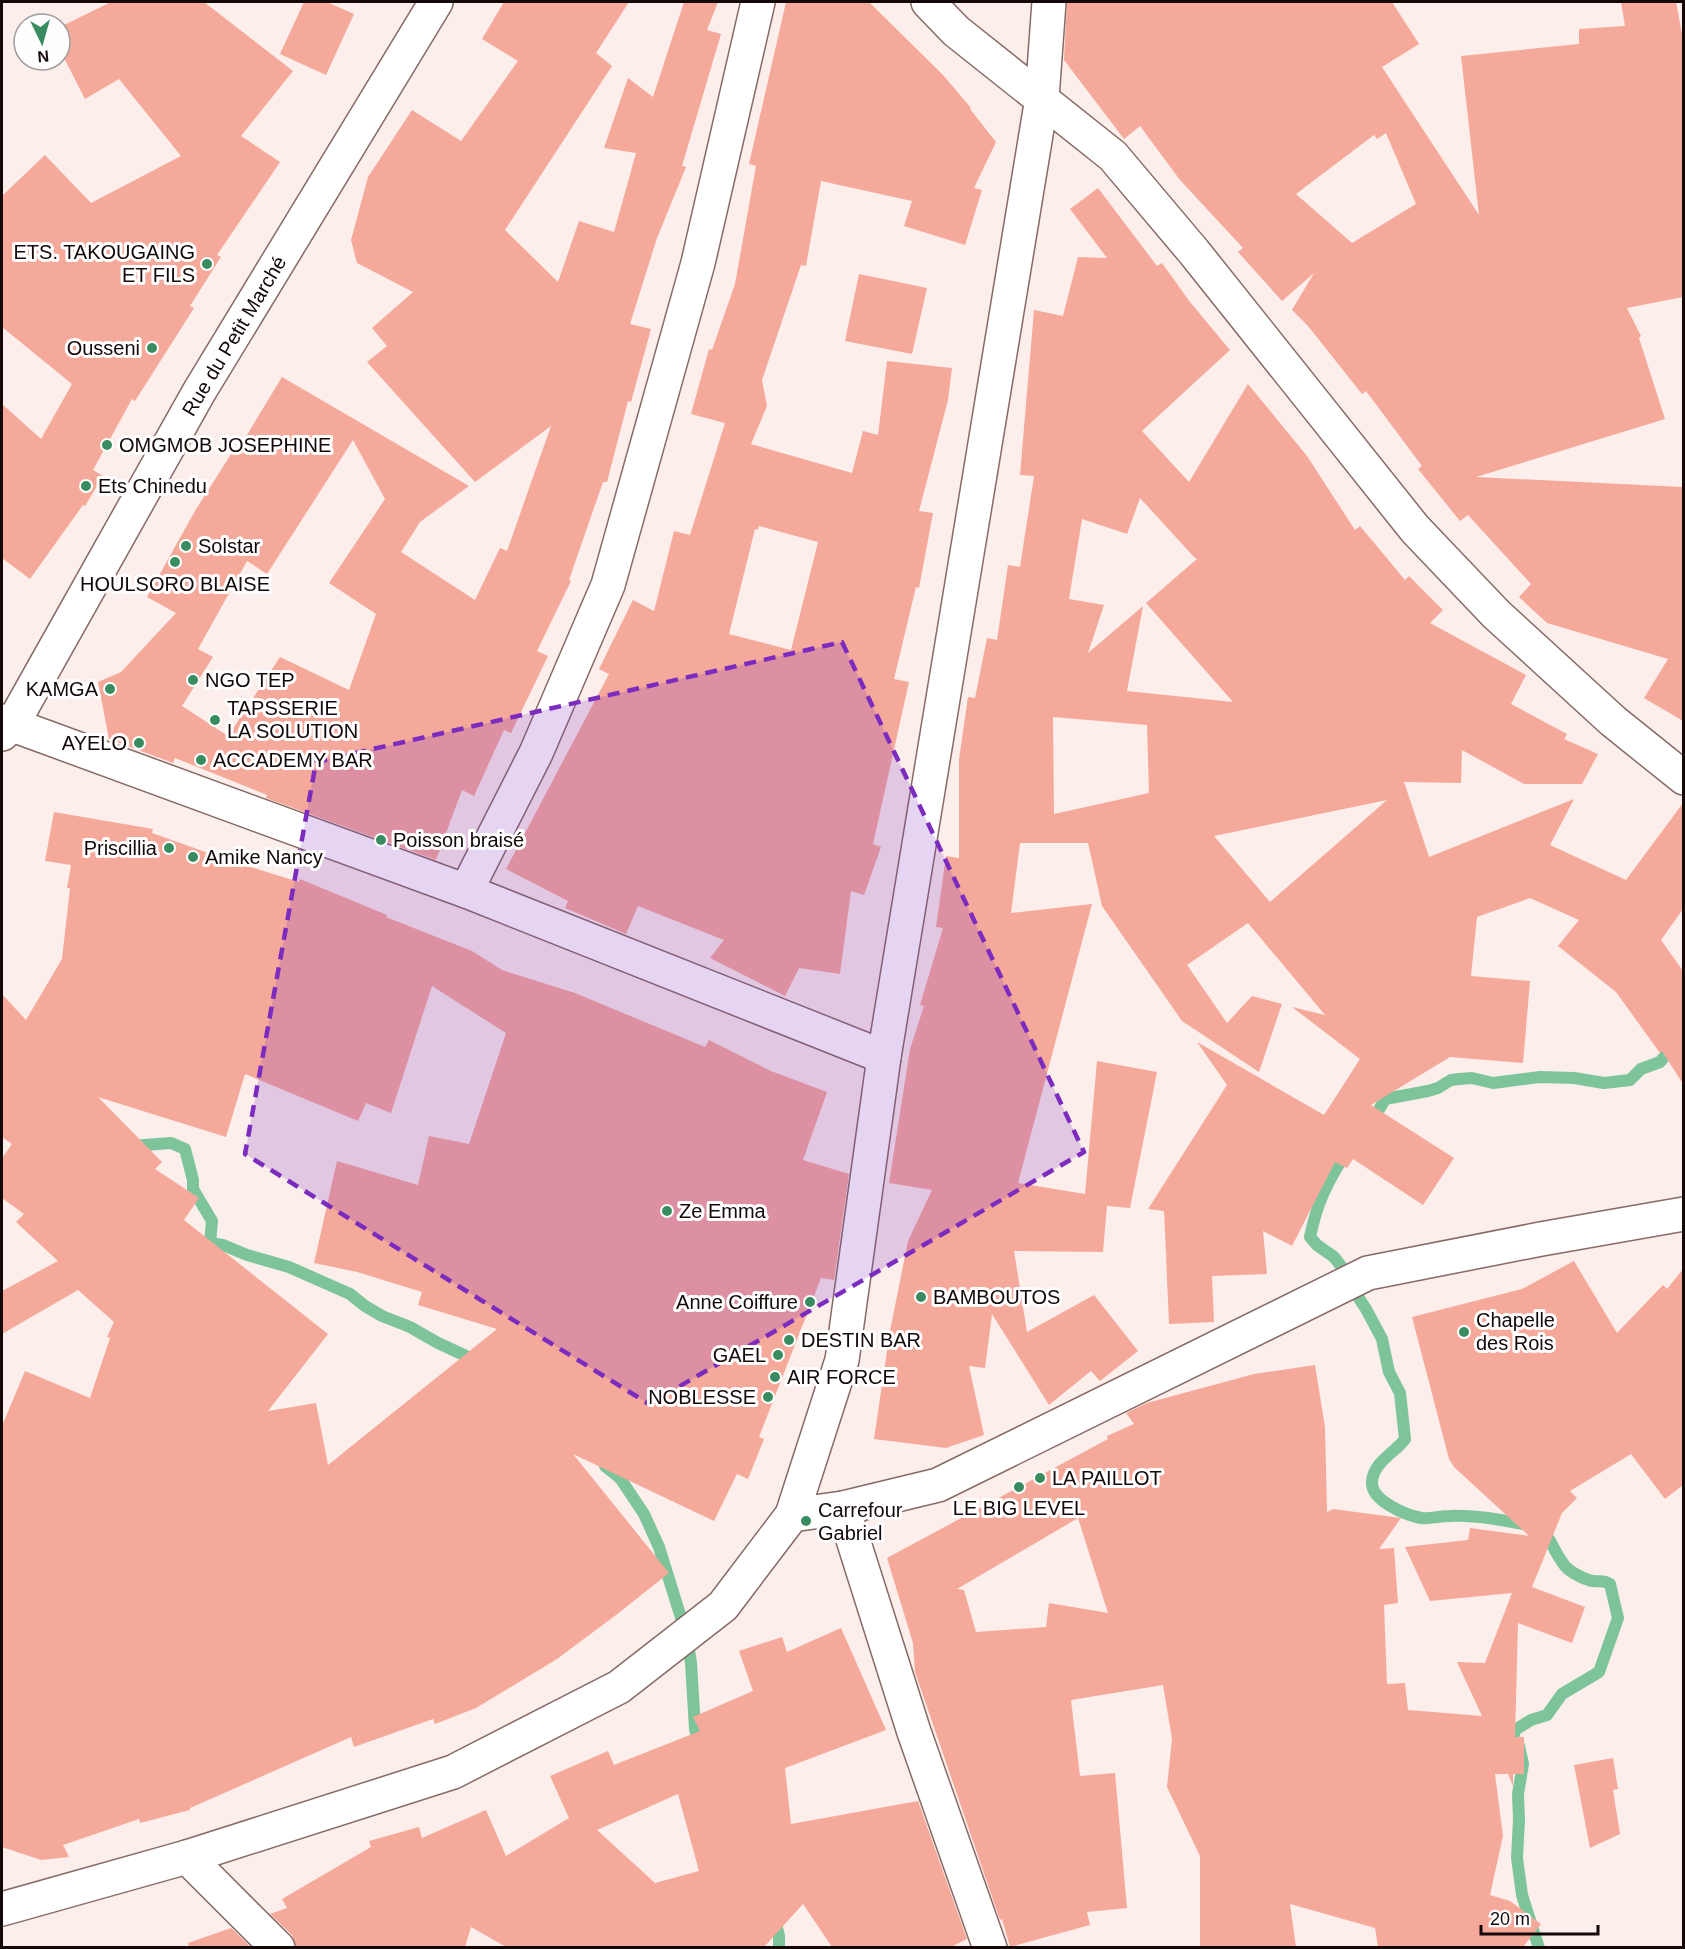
<svg xmlns="http://www.w3.org/2000/svg" width="1685" height="1949" font-family="Arial,sans-serif">
	<style>
		.lines { fill: none; stroke-linecap: round; stroke-linejoin: round }
		.stream { stroke: #7ec49a; stroke-width: 12 }
		.building { fill: #f5a99a; fill-rule: evenodd }
		.minor-casing { stroke: #876a64; stroke-width: 36 }
		.minor { stroke: #fff; stroke-width: 33 }
		.marked { fill: #7b2cbf; fill-opacity: 0.2; stroke: #7b2cbf; stroke-width: 4.5; stroke-dasharray: 12 8; stroke-linejoin: round }
		.poi-dot { fill: #398c5f; stroke: #fefefe; stroke-width: 2 }
		.labels { text-anchor: middle; dominant-baseline: central; stroke-width: 6; stroke-linejoin: round; paint-order: stroke }
		.poi-label { font-size: 20px; fill: #140908; stroke: #fefefe; text-anchor: start }
		.street-label { font-size: 20px; fill: #140908; stroke: #fefefe }
	</style>
	<rect width="100%" height="100%" fill="#fbeeeb"/>
	<g class="lines">
		<g class="stream">
			<polyline points="1372,1122 1385,1099 1428,1091 1438,1088 1451,1080 1459,1079 1472,1078 1493,1083 1540,1077 1574,1078 1604,1083 1630,1080 1641,1069 1660,1062 1672,1048 1684,1042"/>
			<polyline points="131,1146 171,1143 185,1149 193,1180 193,1189 212,1221 210,1243 223,1245 247,1255 289,1267 350,1294 365,1306 382,1316 410,1327 438,1343 479,1362"/>
			<path d="M1347 1151C1328 1181 1317 1202 1310 1237L1317 1245 1334 1257 1341 1266 1351 1286 1366 1309 1382 1339 1389 1372 1400 1393 1405 1439C1396 1452 1373 1462 1372 1482 1371 1501 1406 1515 1421 1518 1430 1519 1440 1516 1449 1516 1473 1515 1498 1519 1522 1524 1527 1525 1535 1526 1540 1528 1549 1533 1557 1560 1568 1569 1574 1574 1586 1580 1593 1581 1601 1582 1603 1580 1610 1584L1618 1618 1599 1672 1562 1694 1547 1715 1531 1720 1515 1730 1513 1739 1519 1746 1523 1764 1518 1794 1519 1819 1517 1858 1522 1895 1539 1948"/>
			<polyline points="605,1466 620,1478 644,1514 659,1547 687,1637 691,1663 695,1729 699,1747"/>
			<polyline points="774,1916 779,1936 779,1948"/>
		</g>
	</g>
	<g class="building">
		<polygon points="111,2 204,2 293,71 241,136 280,162 217,255 221,257 190,306 194,308 135,401 132,399 93,470 103,476 85,506 83,505 30,579 2,558 2,404 41,439 72,384 2,327 2,196 45,155 91,203 181,156 119,79 85,99 60,50 60,27"/>
		<polygon points="304,2 327,2 354,14 326,75 280,54"/>
		<path d="M504 2H629L596 53 612 66 505 230 558 282 579 221 614 232 636 153 604 148 628 78 653 97 684 2H718L707 30 721 34 682 166 686 167 657 238 630 324 651 329 631 402 628 401 607 482H603L569 580 571 581 537 651 548 656 511 733 504 730 474 796 462 790 436 860 266 798 267 795 175 758 173 763 109 739 98 682 121 672 176 613 147 597 195 511 233 451 236 453 282 377 469 486 420 522 401 552 475 600 500 548 507 551 551 426 475 482 367 362 387 346 372 328 413 292 357 263 351 240 368 177 412 110 461 141 518 61 482 39ZM353 440 385 499 329 583 376 614 349 690 280 657 228 736 182 706 213 657 198 649 247 561 267 574Z"/>
		<path d="M786 2H869L943 75 971 108 970 109 996 142 974 188 982 190 965 245 904 226 912 201 821 181 806 266 801 265 762 380 767 406 751 444 852 473 863 431 878 435 887 361 952 368 948 400 919 511 933 513 919 588 916 587 894 679 909 682 873 844 881 847 864 895 851 891 840 974 799 968 785 996 710 958 724 940 638 906 626 934 565 908 568 901 506 869 609 674 599 669 633 600 654 611 674 531 690 535 725 423 691 414 709 349 712 350 735 284 756 166 749 164ZM759 526 818 542 791 650 729 634 755 529 758 530Z"/>
		<path d="M1067 2H1392L1419 44 1382 67 1479 215 1461 56 1579 44V29L1625 26 1621 2H1676L1683 39V297L1627 308 1641 336 1639 338 1665 419 1476 477 1683 487V721L1644 698 1668 659 1547 623 1519 597 1531 584 1468 515 1460 521 1418 469 1422 466 1366 391 1362 394 1308 326 1292 310 1314 273 1282 301 1238 252 1243 248 1180 180 1140 126 1124 139 1064 60ZM1386 133 1416 204 1352 243 1296 194 1374 135 1377 139Z"/>
		<path d="M1098 188 1157 266 1162 263 1190 302 1230 350 1142 431 1189 482 1248 384 1307 456 1355 530 1360 526 1405 580 1409 576 1443 610 1430 623 1526 675 1511 704 1567 734 1564 739 1598 754 1582 784H1524L1462 750 1461 783 1404 782 1429 857 1574 799 1550 845 1626 880 1683 803V909L1661 940 1683 971V1084L1662 1051 1660 1053 1616 992 1558 946 1579 920 1530 898 1477 917 1471 976 1530 981 1523 1063 1450 1057 1371 1105 1454 1158 1423 1205 1353 1159 1347 1168 1335 1162 1292 1246 1263 1231 1267 1274 1212 1276 1214 1322 1169 1324 1166 1255 1168 1254H1166L1164 1211 1148 1209 1227 1085 1197 1042 1324 1115 1360 1059 1292 1007 1325 1015 1248 923 1187 965 1227 1023 1252 996 1282 1004 1259 1072 1182 1021 1102 906 1088 843H1020L1011 913 1092 904 1018 1183 1085 1194 1097 1061 1157 1072 1130 1208 1107 1206 1103 1252 1014 1251 1027 1332 1094 1295 1138 1351 1100 1381 1091 1371 1049 1405 992 1314 985 1368 969 1366 984 1435 946 1448 874 1439 890 1331 908 1241 932 1190 889 1183 910 1049 924 1006 920 1005 943 928 936 927 946 856 959 858V759L968 697 975 698 987 638 997 640 1008 565 1020 567 1034 476 1020 475 1034 310 1063 316 1078 257 1107 258 1070 209ZM1140 498 1194 557 1197 559 1146 603 1233 702 1127 691 1143 606 1088 653 1104 605 1069 599 1082 519 1127 534ZM1053 717 1147 725 1149 793 1054 814ZM1387 800 1270 902 1214 836Z"/>
		<polygon points="859,274 927,288 912,354 845,341"/>
		<path d="M54 812 153 829 152 833 228 860 299 882 300 879 387 915 386 917 472 951 502 970 575 993 705 1047 709 1040 771 1071 827 1092 803 1160 849 1174 834 1280 821 1278 759 1437 764 1439 748 1479 737 1474 714 1521 573 1454 669 1573 616 1615 557 1659 476 1708 435 1724 433 1719 354 1747 351 1737 190 1808V1810L140 1823 139 1819 63 1845 69 1857 41 1860 2 1847V1426L25 1371 90 1398 110 1338 107 1337 114 1322 78 1290 2 1334V1291L58 1261 16 1222 24 1214 2 1198V1158L12 1144 2 1137V994L26 1020 62 959 70 888H67L71 865 45 861ZM432 986 506 1033 469 1144 429 1136 418 1185 337 1161 314 1263 357 1272 422 1292 418 1305 497 1329 328 1465 316 1403 268 1411 328 1334 184 1220 199 1198 155 1169 162 1162 98 1097 226 1137 245 1074 358 1121 366 1103 391 1113Z"/>
		<path d="M1574 1261 1617 1333 1663 1285 1667 1289 1683 1269V1485L1665 1499 1631 1454 1570 1491 1577 1498 1562 1513 1532 1587 1585 1607 1572 1643 1518 1623 1515 1737H1524V1774H1513V1786L1508 1774H1495L1503 1836 1490 1895 1510 1901 1541 1924 1523 1947H1378L1375 1928 1290 1904 1296 1947H1200V1856L1167 1787 1172 1739 1163 1685 1071 1700 1080 1776 1115 1773 1127 1908 1087 1912 1090 1925 1010 1947 1002 1919 1000 1920 915 1672 913 1643 887 1558 1108 1439 1107 1436 1134 1424 1126 1413 1147 1403 1254 1374 1315 1365 1325 1427 1327 1512 1333 1509 1401 1518 1379 1549 1394 1548 1398 1603 1384 1605 1387 1684 1405 1683 1408 1710 1482 1716 1457 1662 1485 1663 1512 1593 1430 1601 1405 1547 1468 1540 1470 1528 1529 1536 1454 1467 1449 1459 1412 1317 1522 1289ZM1078 1518 1108 1613 1049 1603 1046 1627 976 1632 964 1590 957 1589Z"/>
		<path d="M841 1628 886 1730 785 1768 791 1824 918 1801 967 1939 951 1947H832L803 1904 764 1947H506L471 1927 465 1947H296L292 1935 270 1914 287 1908 282 1899 371 1847 369 1841 419 1827 422 1838 486 1810 506 1856 569 1818 550 1776 608 1751 614 1765 700 1731 693 1717 753 1691 739 1651 782 1637 787 1652ZM678 1794 699 1871 655 1883 597 1830Z"/>
		<polygon points="1613,1758 1618,1789 1613,1790 1620,1834 1590,1848 1574,1765"/>
		<polygon points="231,1928 251,1947 189,1947 188,1943"/>
	</g>
	<g class="lines">
		<g class="minor-casing">
			<g id="minor">
				<polyline points="928,2 956,31 1113,156 1194,252 1415,529 1496,614 1613,721 1684,778"/>
				<polyline points="2,721 466,891 884,1057 842,1360 792,1515 723,1606 619,1687 453,1772 187,1857 2,1909"/>
				<polyline points="2,734 12,725 199,392 436,2"/>
				<polyline points="466,891 536,753 608,585 698,263 758,2"/>
				<polyline points="884,1057 1042,98 1049,2"/>
				<polyline points="843,1508 914,1732 990,1948"/>
				<polyline points="792,1515 843,1508 938,1485 1368,1273 1541,1239 1684,1214"/>
				<polyline points="187,1857 278,1948"/>
			</g>
		</g>
		<use href="#minor" class="minor"/>
	</g>
	<path class="marked" d="M842 642 1084 1152 649 1404 245 1154 316 762Z"/>
	<g class="poi-dot">
		<circle cx="207" cy="264" r="6"/>
		<circle cx="152" cy="348" r="6"/>
		<circle cx="107" cy="445" r="6"/>
		<circle cx="86" cy="486" r="6"/>
		<circle cx="186" cy="546" r="6"/>
		<circle cx="175" cy="562" r="6"/>
		<circle cx="193" cy="680" r="6"/>
		<circle cx="110" cy="689" r="6"/>
		<circle cx="215" cy="720" r="6"/>
		<circle cx="139" cy="743" r="6"/>
		<circle cx="201" cy="760" r="6"/>
		<circle cx="381" cy="840" r="6"/>
		<circle cx="169" cy="848" r="6"/>
		<circle cx="193" cy="857" r="6"/>
		<circle cx="667" cy="1211" r="6"/>
		<circle cx="921" cy="1297" r="6"/>
		<circle cx="810" cy="1302" r="6"/>
		<circle cx="1464" cy="1332" r="6"/>
		<circle cx="789" cy="1340" r="6"/>
		<circle cx="778" cy="1355" r="6"/>
		<circle cx="775" cy="1377" r="6"/>
		<circle cx="768" cy="1397" r="6"/>
		<circle cx="1040" cy="1478" r="6"/>
		<circle cx="1019" cy="1487" r="6"/>
		<circle cx="806" cy="1521" r="6"/>
	</g>
	<g class="labels">
		<g class="poi-label">
			<text x="195" y="252" text-anchor="end">ETS. TAKOUGAING<tspan x="195" dy="23">ET FILS</tspan></text>
			<text x="140" y="348" text-anchor="end">Ousseni</text>
			<text x="119" y="445">OMGMOB JOSEPHINE</text>
			<text x="98" y="486">Ets Chinedu</text>
			<text x="198" y="546">Solstar</text>
			<text x="175" y="584" text-anchor="middle">HOULSORO BLAISE</text>
			<text x="205" y="680">NGO TEP</text>
			<text x="98" y="689" text-anchor="end">KAMGA</text>
			<text x="227" y="708">TAPSSERIE<tspan x="227" dy="23">LA SOLUTION</tspan></text>
			<text x="127" y="743" text-anchor="end">AYELO</text>
			<text x="213" y="760">ACCADEMY BAR</text>
			<text x="393" y="840">Poisson braisé</text>
			<text x="157" y="848" text-anchor="end">Priscillia</text>
			<text x="205" y="857">Amike Nancy</text>
			<text x="679" y="1211">Ze Emma</text>
			<text x="933" y="1297">BAMBOUTOS</text>
			<text x="798" y="1302" text-anchor="end">Anne Coiffure</text>
			<text x="1476" y="1320">Chapelle<tspan x="1476" dy="23">des Rois</tspan></text>
			<text x="801" y="1340">DESTIN BAR</text>
			<text x="766" y="1355" text-anchor="end">GAEL</text>
			<text x="787" y="1377">AIR FORCE</text>
			<text x="756" y="1397" text-anchor="end">NOBLESSE</text>
			<text x="1052" y="1478">LA PAILLOT</text>
			<text x="1019" y="1508" text-anchor="middle">LE BIG LEVEL</text>
			<text x="818" y="1510">Carrefour<tspan x="818" dy="23">Gabriel</tspan></text>
		</g>
		<g class="street-label">
			<text transform="translate(234 336) rotate(-59)">Rue du Petit Marché</text>
		</g>
	</g>
	<rect width="1685" height="1949" fill="none" stroke="#140908" stroke-width="6"/>
	<g transform="translate(42 42) rotate(175)"><circle r="28" fill="#fefefe" stroke="#a09c9c" stroke-width="1.5"/>
	<path d="M0-4.5L10 22L0 15L-10 22Z" fill="#398c5f"/>
	<text y="-9" font-size="16" font-weight="bold" text-anchor="middle" fill="#140908">N</text>
	</g>
	<path d="M1481 1925v9h117v-9" fill="none" stroke="#140908" stroke-width="3"/>
	<text x="1490" y="1925" font-size="18" fill="#140908" stroke="#fefefe" stroke-width="4.5" paint-order="stroke">20 m</text>
</svg>
